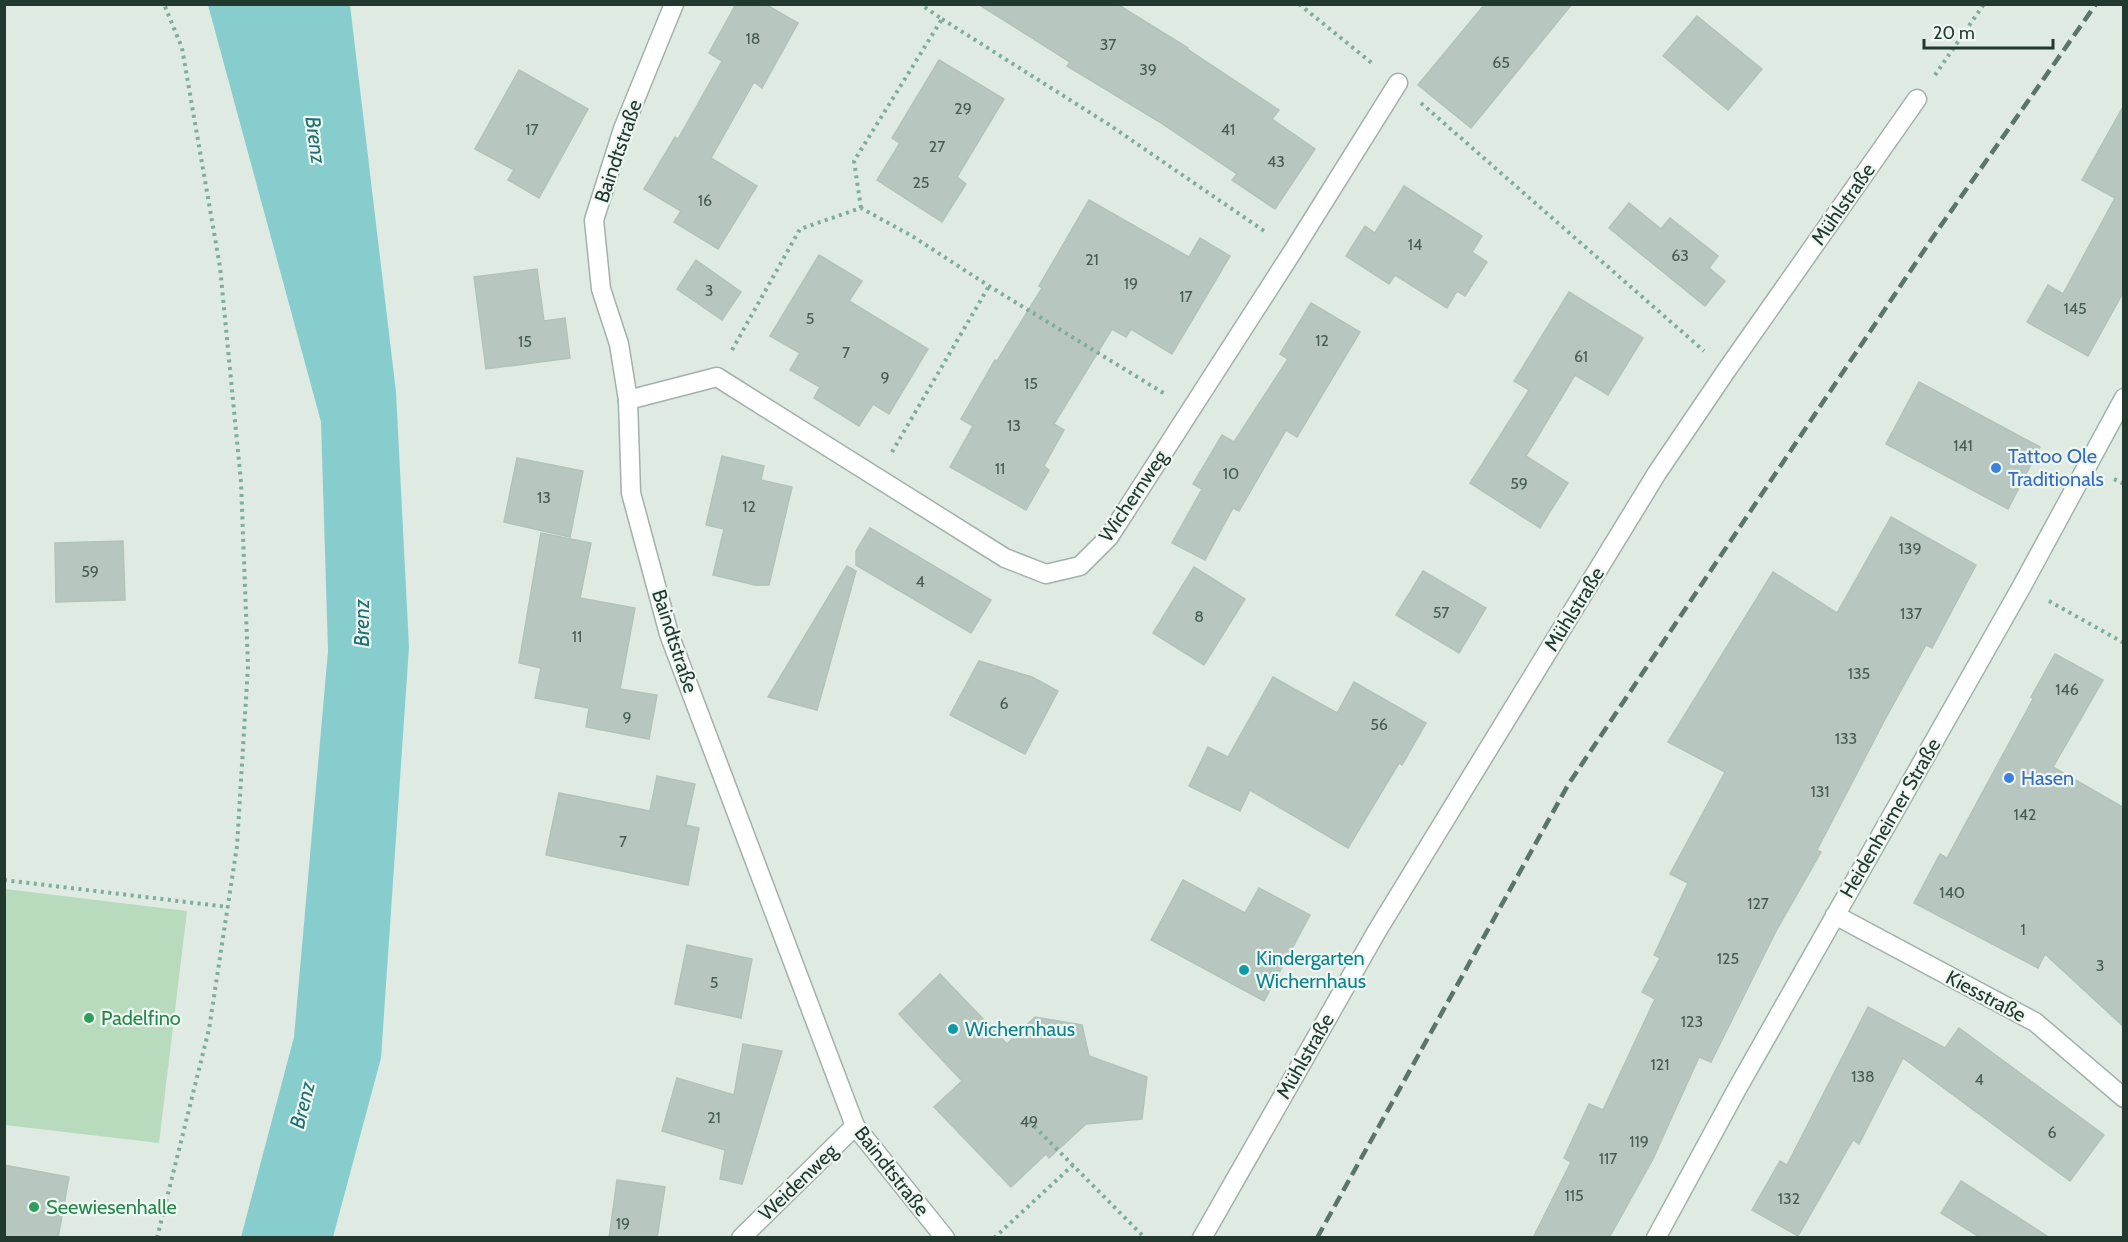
<svg xmlns="http://www.w3.org/2000/svg" width="2128" height="1242" font-family="Cabin,sans-serif">
	<style>
		.green { fill: #b8dbbd }
		.water { fill: #88cdce }
		.building { fill: #b7c7bf; stroke: #b2c3ba; stroke-width: 1.5 }
		.lines { fill: none; stroke-linecap: round; stroke-linejoin: round }
		.street-casing { stroke: #a2b1a9; stroke-width: 21 }
		.secondary-casing { stroke: #9fb5aa; stroke-width: 21 }
		.path { stroke: #80ad99; stroke-width: 4; stroke-dasharray: 3 4.5; stroke-linecap: butt }
		.street { stroke: #fff; stroke-width: 18 }
		.secondary { stroke: #fff; stroke-width: 18 }
		.rail { stroke: #5b756a; stroke-width: 4.5; stroke-dasharray: 12 6; stroke-linecap: butt }
		.shop-dot { fill: #3f7fe0; stroke: #eff7f2; stroke-width: 2 }
		.culture-dot { fill: #0f9aa8; stroke: #eff7f2; stroke-width: 2 }
		.leisure-dot { fill: #2e9e5b; stroke: #eff7f2; stroke-width: 2 }
		.labels { text-anchor: middle; dominant-baseline: central; stroke-width: 4.5; stroke-linejoin: round; paint-order: stroke }
		.number-label { font-size: 16px; fill: #465c53 }
		.street-label { font-size: 20px; fill: #21392f; stroke: #eff7f2 }
		.shop-label { font-size: 20px; fill: #366cbe; stroke: #eff7f2; text-anchor: start }
		.culture-label { font-size: 20px; fill: #0d838f; stroke: #eff7f2; text-anchor: start }
		.leisure-label { font-size: 20px; fill: #27864d; stroke: #eff7f2; text-anchor: start }
		.water-label { font-size: 21px; font-style: italic; fill: #1d7073; stroke: #eff7f2 }
	</style>
	<rect width="100%" height="100%" fill="#dfeae3"/>
	<polygon class="green" points="5,889 187,911 159,1143 5,1125"/>
	<polygon class="water" points="208,5 350,5 396,392 409,647 381,1058 333,1237 241,1237 294,1037 328,651 321,422"/>
	<g class="building">
		<polygon points="736,4 765,4 798,23 762,88 754,82 711,158 757,186 718,249 674,222 681,211 644,189 675,137 678,139 722,61 709,53"/>
		<polygon points="978,4 1117,4 1188,48 1187,49 1279,110 1272,119 1315,149 1275,209 1232,180 1237,174 1158,121 1067,66 1070,62"/>
		<polygon points="1485,4 1572,4 1471,128 1418,85"/>
		<polygon points="1697,16 1762,69 1728,110 1663,56"/>
		<polygon points="939,60 1004,99 957,177 966,184 942,222 877,180 900,143 892,138"/>
		<polygon points="519,70 588,109 539,198 508,180 514,170 475,149"/>
		<polygon points="2124,105 2124,291 2088,356 2027,322 2048,285 2063,294 2115,198 2082,180"/>
		<polygon points="1404,186 1482,236 1472,252 1487,262 1465,296 1457,291 1447,308 1395,275 1389,284 1346,256 1365,226 1375,233"/>
		<polygon points="1089,200 1189,257 1200,238 1230,256 1172,354 1131,329 1126,337 1112,329 1054,424 1064,430 1044,466 1049,470 1026,510 950,467 973,426 961,419 995,360 997,361 1042,288 1039,286"/>
		<polygon points="1629,203 1661,229 1670,218 1718,256 1709,268 1725,281 1705,306 1609,228"/>
		<polygon points="819,255 862,281 849,301 928,349 889,414 873,404 859,426 814,398 820,387 790,370 800,353 770,336"/>
		<polygon points="696,260 741,292 722,320 677,289"/>
		<polygon points="537,269 544,321 565,318 570,358 486,369 474,277"/>
		<polygon points="1569,292 1643,338 1608,395 1575,375 1526,456 1568,483 1540,528 1470,483 1529,390 1514,381"/>
		<polygon points="1311,303 1360,332 1297,437 1286,430 1239,511 1233,508 1205,560 1172,543 1202,489 1193,484 1222,435 1234,442 1288,359 1280,354"/>
		<polygon points="1919,382 2040,447 2008,509 1886,444"/>
		<polygon points="722,456 764,466 761,480 792,487 769,585 755,585 713,575 724,529 706,525"/>
		<polygon points="517,458 583,471 570,537 504,522"/>
		<polygon points="1891,517 1976,565 1932,648 1926,645 1883,723 1817,850 1821,852 1776,931 1711,1062 1699,1057 1653,1159 1609,1238 1533,1238 1571,1162 1564,1158 1589,1104 1603,1110 1655,999 1642,992 1660,958 1654,955 1688,883 1670,874 1725,772 1668,742 1773,572 1837,613"/>
		<polygon points="870,528 991,600 971,633 856,565 856,551"/>
		<polygon points="541,533 591,543 580,598 635,608 620,689 657,695 649,739 586,727 589,708 535,698 541,668 519,663"/>
		<polygon points="123,541 125,600 56,602 55,543"/>
		<polygon points="847,566 856,571 817,710 768,697"/>
		<polygon points="1194,567 1245,599 1204,665 1153,633"/>
		<polygon points="1423,571 1486,608 1459,653 1396,615"/>
		<polygon points="2055,654 2103,680 2053,767 2124,808 2124,1027 2045,954 2038,968 1914,903 1940,854 1947,858 2033,699 2031,697"/>
		<polygon points="979,661 1032,677 1058,691 1025,754 950,715"/>
		<polygon points="1273,677 1337,713 1354,682 1426,723 1402,765 1399,763 1348,848 1250,790 1240,811 1189,786 1208,747 1228,757"/>
		<polygon points="657,776 695,784 686,825 699,828 688,885 546,855 559,793 650,811"/>
		<polygon points="1183,880 1245,913 1259,888 1310,915 1264,1001 1151,940"/>
		<polygon points="687,945 752,959 741,1018 675,1004"/>
		<polygon points="940,974 1007,1044 1035,1017 1082,1025 1089,1056 1147,1077 1142,1119 1086,1124 1049,1158 1046,1154 1011,1187 934,1107 962,1081 899,1014"/>
		<polygon points="1868,1007 1945,1048 1959,1028 2104,1135 2070,1181 1903,1058 1859,1144 1853,1140 1798,1236 1752,1210 1780,1161 1787,1165"/>
		<polygon points="743,1044 782,1051 742,1184 720,1179 725,1150 662,1131 677,1078 734,1095"/>
		<polygon points="4,1165 69,1177 58,1238 4,1238"/>
		<polygon points="617,1180 665,1187 657,1238 609,1238"/>
		<polygon points="1961,1181 2050,1238 1981,1238 1941,1213"/>
	</g>
	<g class="lines">
		<g class="street-casing">
			<g id="street">
				<polyline points="674,4 623,129 594,220 601,289 619,344 628,400 631,493 669,634 855,1126 945,1238"/>
				<polyline points="628,400 717,377 1005,558 1046,574 1080,566 1109,537 1293,251 1398,83"/>
				<polyline points="1835,915 2035,1022 2124,1098"/>
				<polyline points="741,1238 855,1126"/>
				<polyline points="1202,1238 1377,931 1657,473 1726,371 1917,99"/>
			</g>
		</g>
		<g class="secondary-casing">
			<polyline id="secondary" points="1656,1238 1737,1089 2022,586 2124,398"/>
		</g>
		<g class="path">
			<polyline points="1299,4 1373,64"/>
			<polyline points="942,19 1108,124 1267,233"/>
			<polyline points="1935,75 1984,4"/>
			<polyline points="1421,103 1704,351"/>
			<polyline points="861,208 854,161 942,19 920,4"/>
			<polyline points="732,350 800,229 861,208 912,236 989,286 1165,394"/>
			<polyline points="892,452 989,286"/>
			<polyline points="2114,479 2124,484"/>
			<polyline points="2049,601 2124,643"/>
			<polyline points="4,880 228,907"/>
			<polyline points="1029,1121 1145,1238"/>
			<polyline points="157,1238 209,1029 237,846 248,666 241,482 220,267 182,48 164,4"/>
			<polyline points="994,1238 1073,1165"/>
		</g>
		<use href="#street" class="street"/>
		<use href="#secondary" class="secondary"/>
		<polyline class="rail" points="1317,1238 1568,785 1935,234 2096,4"/>
	</g>
	<g class="shop-dot">
		<circle cx="1996" cy="468" r="6"/>
		<circle cx="2009" cy="778" r="6"/>
	</g>
	<g class="culture-dot">
		<circle cx="1244" cy="970" r="6"/>
		<circle cx="953" cy="1029" r="6"/>
	</g>
	<g class="leisure-dot">
		<circle cx="89" cy="1018" r="6"/>
		<circle cx="34" cy="1207" r="6"/>
	</g>
	<g class="labels">
		<g class="number-label">
			<text x="753" y="38">18</text>
			<text x="1108" y="44">37</text>
			<text x="1501" y="62">65</text>
			<text x="1148" y="69">39</text>
			<text x="963" y="108">29</text>
			<text x="532" y="129">17</text>
			<text x="1228" y="129">41</text>
			<text x="937" y="146">27</text>
			<text x="1276" y="161">43</text>
			<text x="921" y="182">25</text>
			<text x="705" y="200">16</text>
			<text x="1415" y="244">14</text>
			<text x="1680" y="255">63</text>
			<text x="1092" y="259">21</text>
			<text x="1131" y="283">19</text>
			<text x="709" y="290">3</text>
			<text x="1186" y="296">17</text>
			<text x="2075" y="308">145</text>
			<text x="810" y="318">5</text>
			<text x="1322" y="340">12</text>
			<text x="525" y="341">15</text>
			<text x="846" y="352">7</text>
			<text x="1581" y="356">61</text>
			<text x="885" y="377">9</text>
			<text x="1031" y="383">15</text>
			<text x="1014" y="425">13</text>
			<text x="1963" y="445">141</text>
			<text x="1000" y="468">11</text>
			<text x="1231" y="473">10</text>
			<text x="1519" y="483">59</text>
			<text x="544" y="497">13</text>
			<text x="749" y="506">12</text>
			<text x="1910" y="548">139</text>
			<text x="90" y="571">59</text>
			<text x="920" y="581">4</text>
			<text x="1441" y="612">57</text>
			<text x="1911" y="613">137</text>
			<text x="1199" y="616">8</text>
			<text x="577" y="636">11</text>
			<text x="1859" y="673">135</text>
			<text x="2067" y="689">146</text>
			<text x="1004" y="703">6</text>
			<text x="627" y="717">9</text>
			<text x="1379" y="724">56</text>
			<text x="1846" y="738">133</text>
			<text x="1820" y="791">131</text>
			<text x="2025" y="814">142</text>
			<text x="623" y="841">7</text>
			<text x="1952" y="892">140</text>
			<text x="1758" y="903">127</text>
			<text x="2023" y="929">1</text>
			<text x="1728" y="958">125</text>
			<text x="2100" y="965">3</text>
			<text x="714" y="982">5</text>
			<text x="1692" y="1021">123</text>
			<text x="1660" y="1064">121</text>
			<text x="1863" y="1076">138</text>
			<text x="1979" y="1079">4</text>
			<text x="714" y="1117">21</text>
			<text x="1029" y="1121">49</text>
			<text x="2052" y="1132">6</text>
			<text x="1639" y="1141">119</text>
			<text x="1608" y="1158">117</text>
			<text x="1574" y="1195">115</text>
			<text x="1789" y="1198">132</text>
			<text x="623" y="1223">19</text>
		</g>
		<g class="street-label">
			<text transform="translate(618 151) rotate(-71)">Baindtstraße</text>
			<text transform="translate(1843 204) rotate(-55)">Mühlstraße</text>
			<text transform="translate(1133 496) rotate(-56)">Wichernweg</text>
			<text transform="translate(1574 609) rotate(-58)">Mühlstraße</text>
			<text transform="translate(675 641) rotate(72)">Baindtstraße</text>
			<text transform="translate(1890 818) rotate(-60)">Heidenheimer Straße</text>
			<text transform="translate(1986 996) rotate(28)">Kiesstraße</text>
			<text transform="translate(1305 1056) rotate(-60)">Mühlstraße</text>
			<text transform="translate(892 1171) rotate(52)">Baindtstraße</text>
			<text transform="translate(798 1182) rotate(-44)">Weidenweg</text>
		</g>
		<g class="shop-label">
			<text x="2008" y="456">Tattoo Ole<tspan x="2008" dy="23">Traditionals</tspan></text>
			<text x="2021" y="778">Hasen</text>
		</g>
		<g class="culture-label">
			<text x="1256" y="958">Kindergarten<tspan x="1256" dy="23">Wichernhaus</tspan></text>
			<text x="965" y="1029">Wichernhaus</text>
		</g>
		<g class="leisure-label">
			<text x="101" y="1018">Padelfino</text>
			<text x="46" y="1207">Seewiesenhalle</text>
		</g>
		<g class="water-label">
			<text transform="translate(316 140) rotate(82)">Brenz</text>
			<text transform="translate(361 623) rotate(-90)">Brenz</text>
			<text transform="translate(302 1105) rotate(-76)">Brenz</text>
		</g>
	</g>
	<rect width="2128" height="1242" fill="none" stroke="#21392f" stroke-width="12"/>
	<path d="M1924 39v9h129v-9" fill="none" stroke="#21392f" stroke-width="3"/>
	<text x="1933" y="39" font-size="18" fill="#21392f" stroke="#eff7f2" stroke-width="4.5" paint-order="stroke">20 m</text>
</svg>
